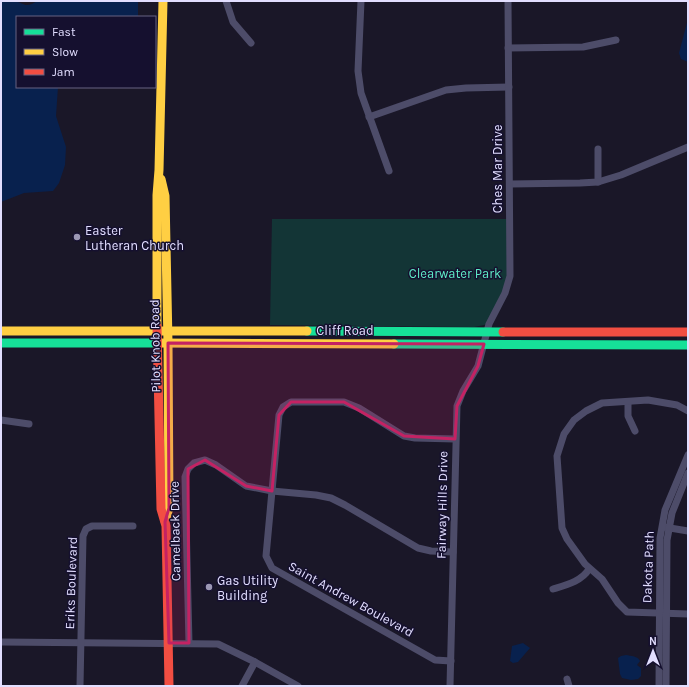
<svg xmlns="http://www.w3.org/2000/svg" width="689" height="687" font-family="Karla,sans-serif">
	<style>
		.green { fill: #133536 }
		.water { fill: #08214e }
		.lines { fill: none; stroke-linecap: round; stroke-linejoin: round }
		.street { stroke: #4d4c69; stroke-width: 7 }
		.fast { stroke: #16e098; stroke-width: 9 }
		.slow { stroke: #ffcf43; stroke-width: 9 }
		.jam { stroke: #f24e42; stroke-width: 9 }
		.marked { fill: #c42263; fill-opacity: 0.2; stroke: #c42263; stroke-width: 3; stroke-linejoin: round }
		.poi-dot { fill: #9c98b4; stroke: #15102f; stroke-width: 1.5 }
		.labels { text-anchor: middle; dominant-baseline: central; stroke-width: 3; stroke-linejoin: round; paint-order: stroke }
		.street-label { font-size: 13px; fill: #e2deff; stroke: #15102f }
		.poi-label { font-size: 13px; fill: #e2deff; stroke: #15102f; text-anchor: start }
		.park-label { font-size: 13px; fill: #5eebc7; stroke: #15102f }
	</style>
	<rect width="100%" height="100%" fill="#1a1728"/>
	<polygon class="green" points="272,219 510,219 510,276 489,324 474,327 270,325"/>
	<g class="water">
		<path d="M1 1C5 1 10 0 15 1 24 3 25 9 37 1H138V17H17V87H58L56 116 66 147 65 165 59 183 53 191 24 193 1 202Z"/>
		<polygon points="688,19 688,62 681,59 679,53"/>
		<polygon points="523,643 530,648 518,662 513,663 510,661 512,646"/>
		<path d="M626 655C631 656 638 656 640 661L637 665 641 668V676L638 679 631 680 622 678 620 674 618 658 621 656Z"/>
	</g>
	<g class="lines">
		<g class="street">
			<polyline points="226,1 233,22 251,43"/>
			<polyline points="361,1 358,71 361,93 389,171"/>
			<polyline points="508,48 583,47 616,40"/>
			<polyline points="369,117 446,90 466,88 509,87"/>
			<polyline points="598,149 598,182"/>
			<polyline points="510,184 580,183 598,182 621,175 688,147"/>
			<polyline points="628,402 628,416 635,431"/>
			<polyline points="688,411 677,405 648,400 602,403 586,411 574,420 564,434 557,456 562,528 567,539 585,564 602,579 618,603 627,612 688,614"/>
			<polyline points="1,420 29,424"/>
			<polyline points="664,527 688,531"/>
			<path d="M553 589C566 585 582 581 589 569"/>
			<polyline points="1,642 218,644 255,662 298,686"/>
			<polyline points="189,643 185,477 188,469 194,463 205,460 216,465 246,486 272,491 316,495 331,498 345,505 418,548 431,551 453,552"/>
			<polyline points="451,661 435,660 272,568 266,556 279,415 283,407 291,402 344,402 359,408 404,436 415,438 455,439"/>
			<polyline points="567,679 569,686"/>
			<polyline points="80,686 83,536 86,529 92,526 133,526"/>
			<polyline points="242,686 255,662"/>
			<polyline points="450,686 457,406 463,391 478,366 489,324 505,293 510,276 508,1"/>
			<polyline points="659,686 660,538 665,510 688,455"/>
			<polyline points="666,686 667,540 672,513 688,473"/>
		</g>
		<g class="fast">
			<polyline points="307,331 503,332"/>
			<polyline points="1,343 157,343"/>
			<polyline points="394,344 688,345"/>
		</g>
		<g class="slow">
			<polyline points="161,179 165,196 168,343 169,508 165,521"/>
			<polyline points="157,326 157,195 159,170 163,1"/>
			<polyline points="1,331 307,331"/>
			<polyline points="157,343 394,344"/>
		</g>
		<g class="jam">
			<polyline points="157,326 161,509 166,526 169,686"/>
			<polyline points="503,332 688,332"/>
		</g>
	</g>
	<path class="marked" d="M168 343 484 344 478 366 457 406 455 439 404 436 344 402H291L279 415 272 491 246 486 205 460 188 469 189 643H169L165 522 169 508Z"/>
	<g class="poi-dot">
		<circle cx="77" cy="237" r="4"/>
		<circle cx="209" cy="587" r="4"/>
	</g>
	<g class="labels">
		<g class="street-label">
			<text transform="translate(497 169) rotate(-90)">Ches Mar Drive</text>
			<text x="345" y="330">Cliff Road</text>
			<text transform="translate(155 346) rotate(-91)">Pilot Knob Road</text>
			<text transform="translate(442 505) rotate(-89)">Fairway Hills Drive</text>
			<text transform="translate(175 531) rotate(-91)">Camelback Drive</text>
			<text transform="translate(648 567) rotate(-88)">Dakota Path</text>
			<text transform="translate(71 583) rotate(-88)">Eriks Boulevard</text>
			<text transform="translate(351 599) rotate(29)">Saint Andrew Boulevard</text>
		</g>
		<g class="poi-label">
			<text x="85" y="230">Easter<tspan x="85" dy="15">Lutheran Church</tspan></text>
			<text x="217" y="580">Gas Utility<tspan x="217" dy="15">Building</tspan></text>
		</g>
		<g class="park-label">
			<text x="455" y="273">Clearwater Park</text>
		</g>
	</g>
	<rect width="689" height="687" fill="none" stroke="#e2deff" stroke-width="4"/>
	<rect x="16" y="16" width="140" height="72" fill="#15102f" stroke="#676282"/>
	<rect x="24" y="29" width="20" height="6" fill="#16e098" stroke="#676282"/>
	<text x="52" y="36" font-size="12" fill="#e2deff">Fast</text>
	<rect x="24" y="49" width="20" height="6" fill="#ffcf43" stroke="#676282"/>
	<text x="52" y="56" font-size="12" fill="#e2deff">Slow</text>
	<rect x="24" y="69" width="20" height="6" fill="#f24e42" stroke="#676282"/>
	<text x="52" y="76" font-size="12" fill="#e2deff">Jam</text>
	<g transform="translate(653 651)" stroke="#15102f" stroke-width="3" paint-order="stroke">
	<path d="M0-3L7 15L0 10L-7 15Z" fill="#e2deff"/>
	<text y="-6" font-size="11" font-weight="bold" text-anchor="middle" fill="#e2deff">N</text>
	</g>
</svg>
